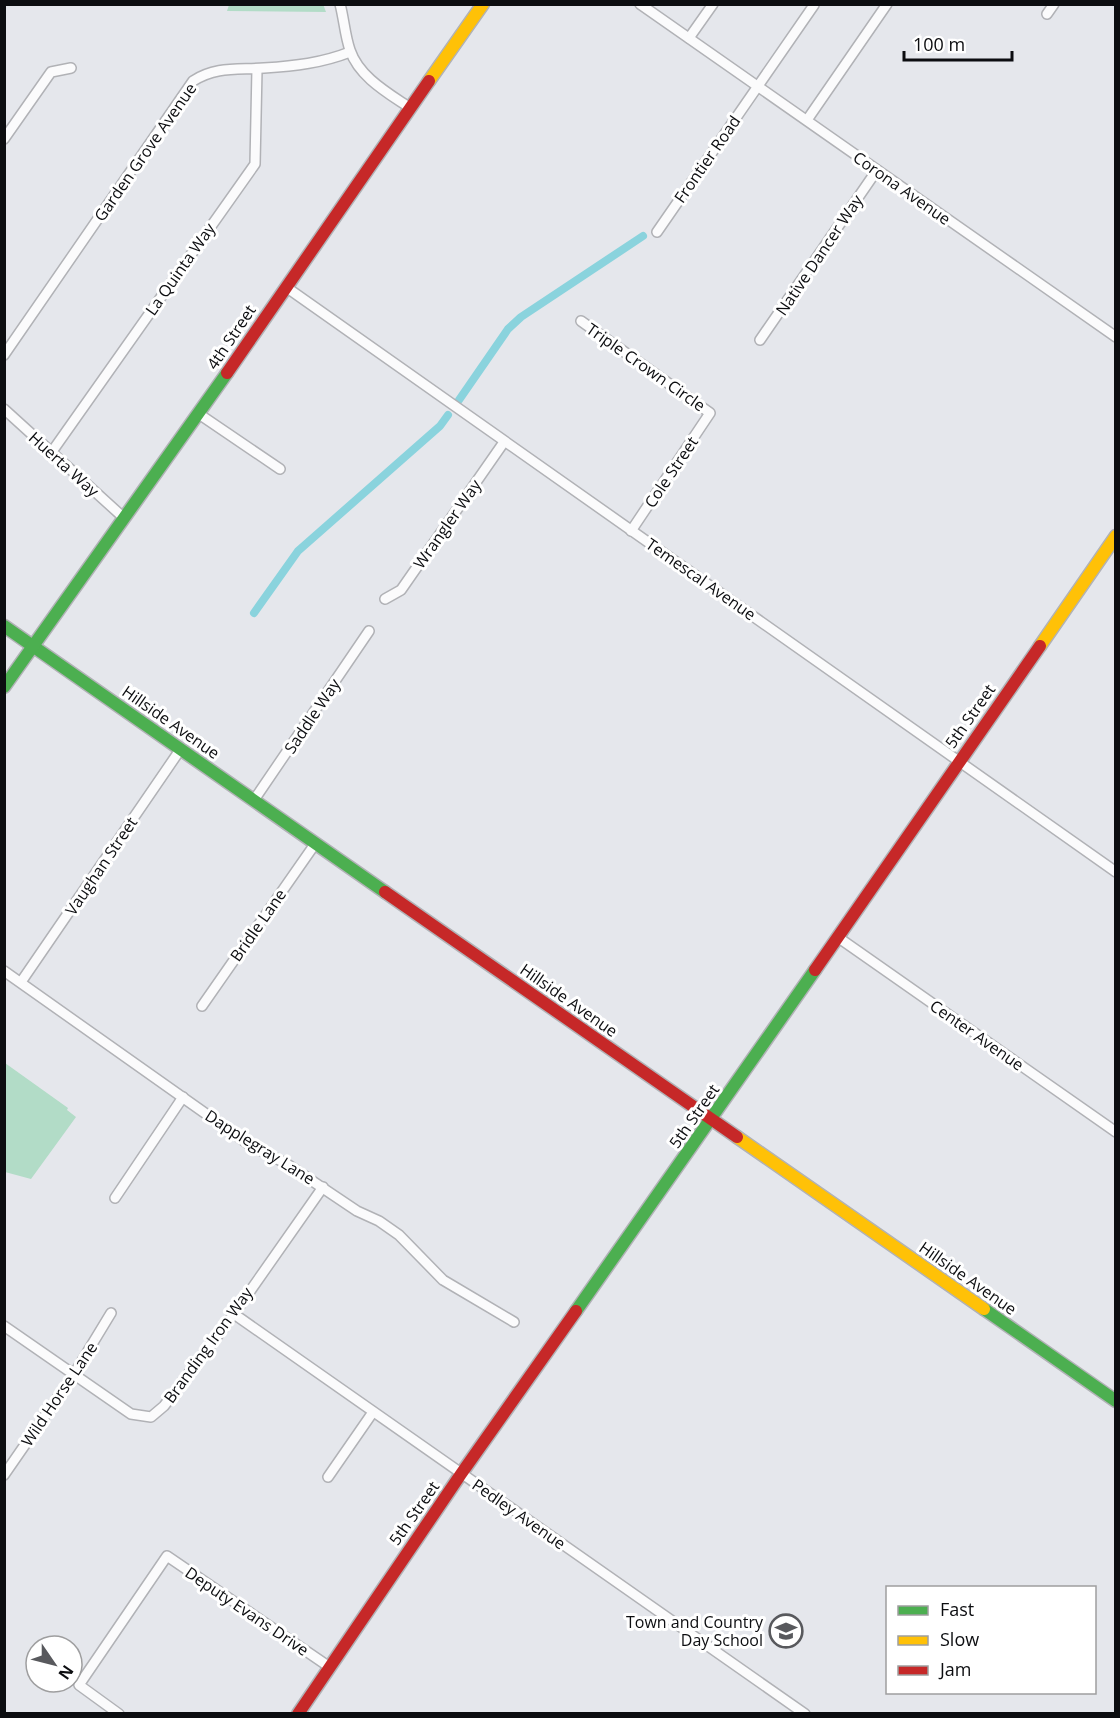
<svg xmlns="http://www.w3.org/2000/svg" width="1120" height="1718" font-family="'Open Sans',sans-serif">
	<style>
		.green { fill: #b2dcc7 }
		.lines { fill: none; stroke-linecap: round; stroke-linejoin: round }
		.canal { stroke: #8ad3dd; stroke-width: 8 }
		.street-casing { stroke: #b1b2b6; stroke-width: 12 }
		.fast-casing { stroke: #b1b2b6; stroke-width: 15 }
		.slow-casing { stroke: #b1b2b6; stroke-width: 15 }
		.jam-casing { stroke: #b1b2b6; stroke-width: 15 }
		.street { stroke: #fbfbfc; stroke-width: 9 }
		.fast { stroke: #4caf50; stroke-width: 12 }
		.slow { stroke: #ffc107; stroke-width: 12 }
		.jam { stroke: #c62828; stroke-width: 12 }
		.labels { text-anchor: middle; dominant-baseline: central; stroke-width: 6; stroke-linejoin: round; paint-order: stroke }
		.street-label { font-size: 16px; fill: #0c0d10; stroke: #fff }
		.poi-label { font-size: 16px; fill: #0c0d10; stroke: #fff; text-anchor: end }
	</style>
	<rect width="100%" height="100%" fill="#e5e7ec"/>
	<g class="green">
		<polygon points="323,4 326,12 227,11 229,5"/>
		<polygon points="5,1063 68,1108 67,1110 76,1117 31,1179 5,1172"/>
	</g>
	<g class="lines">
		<g class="canal">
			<polyline points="459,400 508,329 521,317 643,236"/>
			<polyline points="254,613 298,551 440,426 448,415"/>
		</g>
		<g class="street-casing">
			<g id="street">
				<path d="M340 4C344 19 345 36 350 50 359 77 388 93 410 108"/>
				<polyline points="640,4 1116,337"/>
				<polyline points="1047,14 1054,4"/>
				<polyline points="689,38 713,4"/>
				<polyline points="807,120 887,4"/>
				<polyline points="4,139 51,72 71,68"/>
				<polyline points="657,232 814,5"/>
				<polyline points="286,287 1116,872"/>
				<polyline points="581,321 710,413 631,531"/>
				<polyline points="760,340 877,170"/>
				<path d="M4 355 193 81C216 66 238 70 264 68 295 66 322 63 350 52"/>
				<polyline points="4,409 124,518"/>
				<polyline points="199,414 280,469"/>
				<polyline points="51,453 255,164 257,69"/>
				<polyline points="385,599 401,590 504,442"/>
				<polyline points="254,800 369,631"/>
				<polyline points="839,938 1116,1132"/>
				<polyline points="4,971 250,1145 287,1164 357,1211 379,1221 399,1235 443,1280 514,1322"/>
				<polyline points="21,982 180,750"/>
				<polyline points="202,1006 315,844"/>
				<polyline points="115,1198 183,1097"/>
				<polyline points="234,1314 805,1714"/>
				<polyline points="4,1326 131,1414 151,1417 164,1406 234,1314 323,1187"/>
				<polyline points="4,1475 74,1374 111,1313"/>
				<polyline points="328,1477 373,1412"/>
				<polyline points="119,1714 79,1685 167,1556 328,1666"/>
			</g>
		</g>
		<g class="fast-casing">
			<g id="fast">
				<polyline points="4,626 385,892"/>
				<polyline points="4,687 227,373"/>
				<polyline points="984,1309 1116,1401"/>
				<polyline points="576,1311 815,970"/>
			</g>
		</g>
		<g class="slow-casing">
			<g id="slow">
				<polyline points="429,81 483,4"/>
				<polyline points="1040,646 1116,536"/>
				<polyline points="737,1137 984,1309"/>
			</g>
		</g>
		<g class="jam-casing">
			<g id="jam">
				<polyline points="227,373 429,81"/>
				<polyline points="385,892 737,1137"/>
				<polyline points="815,970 1040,646"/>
				<polyline points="298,1714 461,1474 576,1311"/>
			</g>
		</g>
		<use href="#street" class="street"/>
		<use href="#fast" class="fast"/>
		<use href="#slow" class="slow"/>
		<use href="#jam" class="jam"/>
	</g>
	<defs>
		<g id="school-ring" transform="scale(1.725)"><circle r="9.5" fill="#fff" stroke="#58595d" stroke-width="1.5"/><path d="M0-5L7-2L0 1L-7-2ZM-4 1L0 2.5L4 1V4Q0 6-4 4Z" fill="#58595d"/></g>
	</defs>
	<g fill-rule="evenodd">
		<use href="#school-ring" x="786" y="1631"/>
	</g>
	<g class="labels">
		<g class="street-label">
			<text transform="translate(145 152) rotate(-55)">Garden Grove Avenue</text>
			<text transform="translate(707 159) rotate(-55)">Frontier Road</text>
			<text transform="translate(902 188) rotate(35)">Corona Avenue</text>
			<text transform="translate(819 255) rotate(-56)">Native Dancer Way</text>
			<text transform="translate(180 269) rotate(-55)">La Quinta Way</text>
			<text transform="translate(231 337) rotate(-56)">4th Street</text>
			<text transform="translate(646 367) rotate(35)">Triple Crown Circle</text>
			<text transform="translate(64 464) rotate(42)">Huerta Way</text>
			<text transform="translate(671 472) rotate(-56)">Cole Street</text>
			<text transform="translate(447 524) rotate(-55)">Wrangler Way</text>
			<text transform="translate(701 579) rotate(35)">Temescal Avenue</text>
			<text transform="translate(312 716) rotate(-56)">Saddle Way</text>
			<text transform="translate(970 716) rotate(-55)">5th Street</text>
			<text transform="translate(171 722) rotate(35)">Hillside Avenue</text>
			<text transform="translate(101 866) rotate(-56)">Vaughan Street</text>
			<text transform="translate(258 925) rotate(-55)">Bridle Lane</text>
			<text transform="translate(569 1000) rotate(35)">Hillside Avenue</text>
			<text transform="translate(977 1035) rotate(35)">Center Avenue</text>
			<text transform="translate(694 1116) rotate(-55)">5th Street</text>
			<text transform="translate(260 1147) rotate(32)">Dapplegray Lane</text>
			<text transform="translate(968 1278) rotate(35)">Hillside Avenue</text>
			<text transform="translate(208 1345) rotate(-54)">Branding Iron Way</text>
			<text transform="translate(59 1394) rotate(-56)">Wild Horse Lane</text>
			<text transform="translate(414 1513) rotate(-55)">5th Street</text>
			<text transform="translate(519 1514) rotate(35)">Pedley Avenue</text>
			<text transform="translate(247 1611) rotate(34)">Deputy Evans Drive</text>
		</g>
		<g class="poi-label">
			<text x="763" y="1622">Town and Country<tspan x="763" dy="18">Day School</tspan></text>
		</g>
	</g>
	<rect width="1120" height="1718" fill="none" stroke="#0c0d10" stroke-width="12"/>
	<rect x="886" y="1586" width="210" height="108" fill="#ffffff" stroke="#9e9e9f" stroke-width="1.5"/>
	<rect x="898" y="1606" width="30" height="9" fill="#4caf50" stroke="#9e9e9f" stroke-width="1.5"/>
	<text x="940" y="1616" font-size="18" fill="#0c0d10">Fast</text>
	<rect x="898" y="1636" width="30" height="9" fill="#ffc107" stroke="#9e9e9f" stroke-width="1.5"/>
	<text x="940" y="1646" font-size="18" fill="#0c0d10">Slow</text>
	<rect x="898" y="1666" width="30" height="9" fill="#c62828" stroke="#9e9e9f" stroke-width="1.5"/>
	<text x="940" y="1676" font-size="18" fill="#0c0d10">Jam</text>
	<g transform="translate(54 1664) rotate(125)"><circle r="28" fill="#ffffff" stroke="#9e9e9f" stroke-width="1.5"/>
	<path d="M0-4.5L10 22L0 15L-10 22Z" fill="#58595d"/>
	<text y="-9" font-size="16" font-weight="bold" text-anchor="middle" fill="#0c0d10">N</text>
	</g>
	<path d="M904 51v9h108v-9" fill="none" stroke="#0c0d10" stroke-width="3"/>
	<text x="913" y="51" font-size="18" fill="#0c0d10" stroke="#ffffff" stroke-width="4.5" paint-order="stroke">100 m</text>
</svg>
